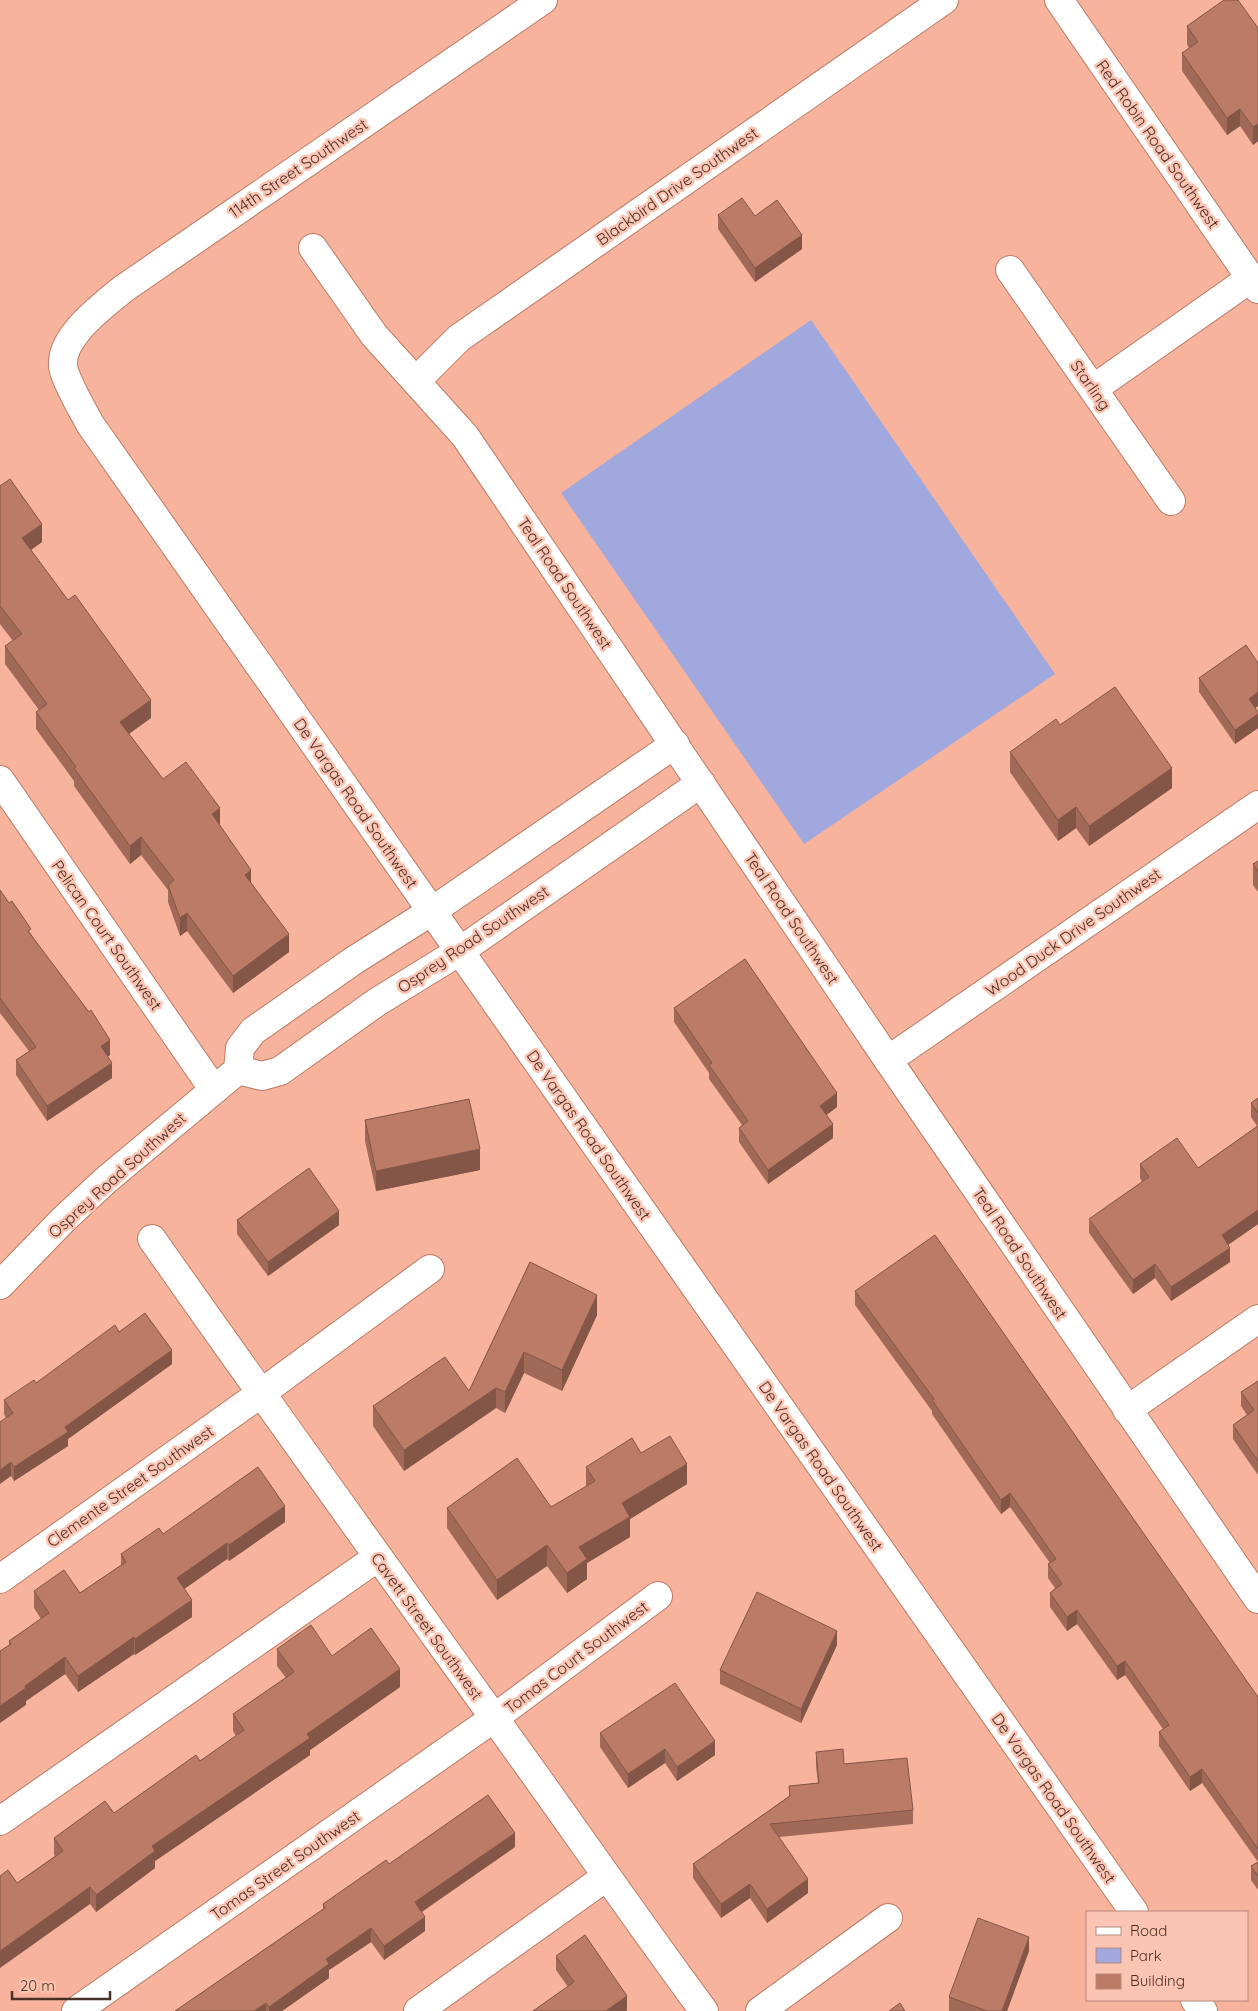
<svg xmlns="http://www.w3.org/2000/svg" width="1258" height="2011" font-family="Quicksand,sans-serif">
	<style>
		.green { fill: #a1a8de }
		.lines { fill: none; stroke-linecap: round; stroke-linejoin: round }
		.minor-casing { stroke: #ba7a65; stroke-width: 30 }
		.minor { stroke: #fff; stroke-width: 28 }
		.wall { fill: #a16a58 }
		.shaded-wall { fill: #835647 }
		.building { fill: #bb7b66; stroke: #835647 }
		.labels { text-anchor: middle; dominant-baseline: central; stroke-width: 5; stroke-linejoin: round; paint-order: stroke }
		.street-label { font-size: 16px; fill: #4a2f26; stroke: #fcc4b2 }
	</style>
	<rect width="100%" height="100%" fill="#f8b39d"/>
	<polygon class="green" points="811,320 1055,674 804,844 561,493"/>
	<g class="lines">
		<g class="minor-casing">
			<g id="minor">
				<path d="M543 0 123 289C103 306 55 340 64 371 70 389 81 407 90 424L1134 1912"/>
				<polyline points="1059,0 1258,289"/>
				<polyline points="313,248 374,335 465,436 888,1060 1258,1599"/>
				<polyline points="1010,270 1171,501"/>
				<polyline points="417,380 459,338 944,0"/>
				<polyline points="1093,389 1251,278"/>
				<polyline points="0,780 214,1090"/>
				<polyline points="888,1060 1258,805"/>
				<polyline points="238,1070 262,1076 280,1071 377,1002 460,951 701,783"/>
				<path d="M152 1239C270 1407 390 1573 510 1740 575 1830 638 1922 704 2011"/>
				<polyline points="0,1285 63,1220 106,1180 238,1070 240,1048 253,1031 353,961 432,911 675,744"/>
				<polyline points="1127,1410 1258,1319"/>
				<polyline points="0,1579 260,1394 430,1269"/>
				<polyline points="0,1821 378,1557"/>
				<polyline points="1195,2000 1203,2011"/>
				<polyline points="76,2011 494,1718 658,1596"/>
				<polyline points="418,2011 606,1877"/>
				<polyline points="760,2011 888,1918"/>
			</g>
		</g>
		<use href="#minor" class="minor"/>
	</g>
	<g class="wall">
		<polygon points="1187,26 1258,28 1258,141 1253,145 1240,126 1227,135 1182,71 1182,53 1189,48 1187,44"/>
		<polygon points="718,215 755,216 802,249 755,282 718,229"/>
		<polygon points="0,486 42,542 31,550 151,718 129,734 163,779 220,826 289,952 233,993 187,931 180,936 168,902 168,890 141,855 130,864 74,786 74,781 36,729 36,712 39,710 5,664 5,646 13,641 0,624"/>
		<polygon points="1199,678 1258,706 1255,708 1258,712 1258,728 1235,744 1199,692"/>
		<polygon points="1060,725 1172,788 1089,846 1076,828 1058,841 1010,772 1010,752"/>
		<polygon points="1258,861 1258,892 1253,885 1253,864"/>
		<polygon points="0,890 31,934 110,1055 108,1056 112,1078 47,1121 16,1075 16,1060 29,1051 0,1013"/>
		<polygon points="674,1008 837,1107 826,1115 833,1138 768,1184 739,1142 739,1128 742,1125 709,1079 709,1073 674,1022"/>
		<polygon points="1258,1098 1258,1224 1228,1245 1230,1262 1171,1301 1155,1278 1133,1294 1089,1233 1089,1219 1142,1182 1140,1178 1140,1164 1198,1168 1257,1126 1251,1117 1251,1103"/>
		<polygon points="365,1120 480,1170 376,1191 365,1141"/>
		<polygon points="237,1220 339,1225 268,1276 237,1234"/>
		<polygon points="530,1262 597,1315 562,1391 524,1373 505,1413 496,1408 404,1471 373,1426 373,1406 469,1391"/>
		<polygon points="855,1291 1258,1697 1258,1890 1251,1880 1251,1866 1258,1862 1202,1783 1190,1791 1159,1746 1159,1732 1163,1729 1125,1675 1117,1680 1077,1624 1067,1631 1050,1607 1050,1593 1055,1588 1048,1578 1048,1564 1050,1563 1010,1507 1001,1514 932,1414 932,1411 855,1305"/>
		<polygon points="119,1332 172,1364 68,1439 68,1446 14,1481 11,1476 6,1418 4,1414 4,1400 36,1383"/>
		<polygon points="1258,1381 1258,1475 1233,1439 1233,1425 1247,1415 1241,1406 1241,1392"/>
		<polygon points="641,1453 687,1484 630,1519 630,1537 587,1563 587,1579 567,1593 547,1566 497,1600 447,1528 447,1508 551,1507 586,1487 586,1467"/>
		<polygon points="285,1522 229,1561 227,1559 184,1589 192,1617 135,1655 134,1654 78,1692 65,1674 26,1701 26,1705 9,1645 9,1641 41,1619 34,1608 34,1591 80,1593 121,1565 121,1554 163,1534"/>
		<polygon points="837,1645 801,1723 720,1684 720,1670"/>
		<polygon points="277,1649 332,1656 400,1687 310,1750 310,1755 155,1861 155,1868 96,1912 90,1904 17,1883 55,1856 54,1855 54,1838 114,1813 200,1761 236,1736 233,1731 233,1714 286,1678 277,1666"/>
		<polygon points="600,1733 715,1755 677,1781 665,1763 628,1788 600,1747"/>
		<polygon points="816,1752 844,1764 913,1810 913,1824 779,1837 808,1893 767,1923 750,1898 721,1918 693,1878 693,1864 789,1796 789,1786 818,1783 816,1766"/>
		<polygon points="515,1847 422,1912 425,1931 384,1960 371,1942 329,1970 329,1978 282,2011 175,2011 323,1909 323,1904 389,1864"/>
		<polygon points="1029,1951 1007,2011 949,2011 949,1997"/>
		<polygon points="556,1956 627,2010 626,2011 533,2011 568,1987 556,1970"/>
	</g>
	<g class="shaded-wall">
		<polygon points="1240,109 1240,126 1227,135 1227,118"/>
		<polygon points="1258,124 1258,141 1253,145 1253,127"/>
		<polygon points="802,235 802,249 755,282 755,268"/>
		<polygon points="42,524 42,542 22,556 22,538"/>
		<polygon points="1258,692 1258,706 1249,713 1249,699"/>
		<polygon points="151,700 151,718 120,740 120,722"/>
		<polygon points="1258,714 1258,728 1235,744 1235,730"/>
		<polygon points="1172,768 1172,788 1089,846 1089,826"/>
		<polygon points="1076,807 1076,828 1058,841 1058,820"/>
		<polygon points="220,808 220,826 212,814"/>
		<polygon points="141,837 141,855 130,864 130,846"/>
		<polygon points="251,870 251,888 245,875"/>
		<polygon points="187,913 187,931 180,936 180,918"/>
		<polygon points="289,934 289,952 233,993 233,976"/>
		<polygon points="110,1040 110,1055 101,1061 101,1046"/>
		<polygon points="112,1063 112,1078 47,1121 47,1106"/>
		<polygon points="837,1093 837,1107 820,1120 820,1106"/>
		<polygon points="833,1124 833,1138 768,1184 768,1170"/>
		<polygon points="480,1149 480,1170 376,1191 376,1171"/>
		<polygon points="1258,1210 1258,1224 1222,1249 1222,1235"/>
		<polygon points="339,1211 339,1225 268,1276 268,1262"/>
		<polygon points="1230,1248 1230,1262 1171,1301 1171,1287"/>
		<polygon points="1155,1264 1155,1278 1133,1294 1133,1280"/>
		<polygon points="597,1295 597,1315 562,1391 562,1370"/>
		<polygon points="172,1350 172,1364 68,1439 68,1446 14,1481 14,1467 65,1427"/>
		<polygon points="524,1352 524,1373 505,1413 505,1392"/>
		<polygon points="496,1388 496,1408 404,1471 404,1450"/>
		<polygon points="11,1462 11,1476 0,1484 0,1470"/>
		<polygon points="687,1464 687,1484 630,1519 630,1537 587,1563 587,1579 567,1593 567,1573 579,1547 622,1503"/>
		<polygon points="1010,1493 1010,1507 1001,1514 1001,1500"/>
		<polygon points="285,1506 285,1522 229,1561 229,1545"/>
		<polygon points="227,1543 227,1559 177,1594 177,1578"/>
		<polygon points="547,1545 547,1566 497,1600 497,1580"/>
		<polygon points="192,1600 192,1617 135,1655 135,1639"/>
		<polygon points="1077,1610 1077,1624 1067,1631 1067,1617"/>
		<polygon points="837,1631 837,1645 801,1723 801,1709"/>
		<polygon points="134,1637 134,1654 78,1692 78,1676"/>
		<polygon points="65,1657 65,1674 26,1701 26,1705 0,1723 0,1706 25,1686"/>
		<polygon points="1125,1661 1125,1675 1117,1680 1117,1666"/>
		<polygon points="400,1669 400,1687 310,1750 310,1755 155,1861 155,1868 96,1912 96,1895 152,1846 307,1734"/>
		<polygon points="715,1741 715,1755 677,1781 677,1767"/>
		<polygon points="665,1749 665,1763 628,1788 628,1774"/>
		<polygon points="1202,1769 1202,1783 1190,1791 1190,1777"/>
		<polygon points="515,1833 515,1847 415,1916 415,1902"/>
		<polygon points="808,1879 808,1893 767,1923 767,1909"/>
		<polygon points="750,1884 750,1898 721,1918 721,1904"/>
		<polygon points="90,1887 90,1904 0,1968 0,1951"/>
		<polygon points="425,1917 425,1931 384,1960 384,1946"/>
		<polygon points="371,1928 371,1942 329,1970 329,1978 282,2011 269,2011 269,2007 326,1959"/>
		<polygon points="1029,1937 1029,1951 1007,2011 1002,2011"/>
		<polygon points="627,1996 627,2010 626,2011 606,2011"/>
		<polygon points="266,2003 266,2011 254,2011"/>
	</g>
	<g class="building">
		<polygon points="1224,0 1238,0 1258,28 1258,124 1253,127 1240,109 1227,118 1182,53 1198,42 1187,26"/>
		<polygon points="742,198 755,216 777,200 802,235 755,268 718,215"/>
		<polygon points="10,479 42,524 22,538 68,600 75,595 151,700 120,722 163,779 186,762 220,808 212,814 251,870 245,875 289,934 233,976 187,913 180,918 168,885 174,880 141,837 130,846 74,768 76,767 36,712 47,704 5,646 22,634 0,606 0,486"/>
		<polygon points="1246,645 1258,663 1258,692 1249,699 1258,712 1258,714 1235,730 1199,678"/>
		<polygon points="1115,687 1172,768 1089,826 1076,807 1058,820 1010,752 1056,719 1060,725"/>
		<polygon points="1258,861 1258,872 1253,864"/>
		<polygon points="0,890 9,903 12,901 31,929 28,931 89,1012 91,1010 110,1040 101,1046 112,1063 47,1106 16,1060 36,1047 0,998"/>
		<polygon points="745,959 837,1093 820,1106 833,1124 768,1170 739,1128 748,1121 709,1065 712,1063 674,1008"/>
		<polygon points="1258,1098 1258,1113 1251,1103"/>
		<polygon points="469,1099 480,1149 376,1171 365,1120"/>
		<polygon points="1258,1126 1258,1210 1222,1235 1230,1248 1171,1287 1155,1264 1133,1280 1089,1219 1149,1177 1140,1164 1177,1138 1198,1168"/>
		<polygon points="309,1168 339,1211 268,1262 237,1220"/>
		<polygon points="935,1235 1258,1697 1258,1849 1202,1769 1190,1777 1159,1732 1169,1725 1125,1661 1117,1666 1077,1610 1067,1617 1050,1593 1062,1584 1048,1564 1056,1559 1010,1493 1001,1500 932,1400 934,1399 855,1291"/>
		<polygon points="530,1262 597,1295 562,1370 524,1352 505,1392 496,1388 404,1450 373,1406 445,1357 469,1391"/>
		<polygon points="145,1313 172,1350 65,1427 68,1432 14,1467 11,1462 0,1470 0,1422 13,1413 4,1400 34,1380 36,1383 115,1325 119,1332"/>
		<polygon points="1258,1381 1258,1461 1233,1425 1254,1410 1241,1392"/>
		<polygon points="670,1436 687,1464 622,1503 630,1517 579,1547 587,1559 567,1573 547,1545 497,1580 447,1508 517,1458 551,1507 595,1481 586,1467 632,1438 641,1453"/>
		<polygon points="258,1467 285,1506 229,1545 227,1543 177,1578 192,1600 135,1639 134,1637 78,1676 65,1657 25,1686 26,1688 0,1706 0,1651 11,1644 9,1641 49,1613 34,1591 64,1570 80,1593 126,1562 121,1554 159,1528 163,1534"/>
		<polygon points="757,1592 837,1631 801,1709 720,1670"/>
		<polygon points="311,1625 332,1656 371,1628 400,1669 307,1734 310,1738 152,1846 155,1851 96,1895 90,1887 0,1951 0,1876 8,1870 17,1883 63,1851 54,1838 105,1801 114,1813 196,1755 200,1761 244,1730 233,1714 294,1672 277,1649"/>
		<polygon points="675,1683 715,1741 677,1767 665,1749 628,1774 600,1733"/>
		<polygon points="843,1749 844,1764 907,1758 913,1810 770,1824 808,1879 767,1909 750,1884 721,1904 693,1864 790,1796 789,1786 819,1783 816,1752"/>
		<polygon points="488,1795 515,1833 415,1902 425,1917 384,1946 371,1928 326,1959 329,1964 269,2007 266,2003 254,2011 175,2011 325,1908 323,1904 386,1860 389,1864"/>
		<polygon points="1258,1862 1258,1876 1251,1866"/>
		<polygon points="978,1918 1029,1937 1002,2011 987,2011 949,1997"/>
		<polygon points="585,1935 627,1996 606,2011 533,2011 574,1982 556,1956"/>
		<polygon points="900,2003 905,2011 889,2011"/>
	</g>
	<g class="labels">
		<g class="street-label">
			<text transform="translate(1158 144) rotate(55)">Red Robin Road Southwest</text>
			<text transform="translate(298 168) rotate(-34)">114th Street Southwest</text>
			<text transform="translate(677 186) rotate(-35)">Blackbird Drive Southwest</text>
			<text transform="translate(1091 385) rotate(55)">Starling</text>
			<text transform="translate(565 583) rotate(56)">Teal Road Southwest</text>
			<text transform="translate(356 803) rotate(55)">De Vargas Road Southwest</text>
			<text transform="translate(792 918) rotate(56)">Teal Road Southwest</text>
			<text transform="translate(1073 932) rotate(-35)">Wood Duck Drive Southwest</text>
			<text transform="translate(107 935) rotate(55)">Pelican Court Southwest</text>
			<text transform="translate(473 939) rotate(-34)">Osprey Road Southwest</text>
			<text transform="translate(589 1135) rotate(55)">De Vargas Road Southwest</text>
			<text transform="translate(117 1175) rotate(-42)">Osprey Road Southwest</text>
			<text transform="translate(1020 1253) rotate(56)">Teal Road Southwest</text>
			<text transform="translate(821 1466) rotate(55)">De Vargas Road Southwest</text>
			<text transform="translate(130 1486) rotate(-35)">Clemente Street Southwest</text>
			<text transform="translate(427 1626) rotate(54)">Cavett Street Southwest</text>
			<text transform="translate(576 1657) rotate(-37)">Tomas Court Southwest</text>
			<text transform="translate(1054 1798) rotate(55)">De Vargas Road Southwest</text>
			<text transform="translate(285 1865) rotate(-35)">Tomas Street Southwest</text>
		</g>
	</g>
	<rect x="1086" y="1911" width="162" height="90" fill="#fcc4b2" stroke="#b5887a"/>
	<rect x="1096" y="1927" width="25" height="8" fill="#ffffff" stroke="#b5887a"/>
	<text x="1130" y="1936" font-size="15" fill="#4a2f26">Road</text>
	<rect x="1096" y="1948" width="25" height="15" fill="#a1a8de" stroke="#b5887a"/>
	<text x="1130" y="1961" font-size="15" fill="#4a2f26">Park</text>
	<rect x="1096" y="1974" width="25" height="15" fill="#bb7b66" stroke="#b5887a"/>
	<text x="1130" y="1986" font-size="15" fill="#4a2f26">Building</text>
	<path d="M12 1991v8h98v-8" fill="none" stroke="#4a2f26" stroke-width="2.5"/>
	<text x="20" y="1991" font-size="15" fill="#4a2f26" stroke="#fcc4b2" stroke-width="4" paint-order="stroke">20 m</text>
</svg>
